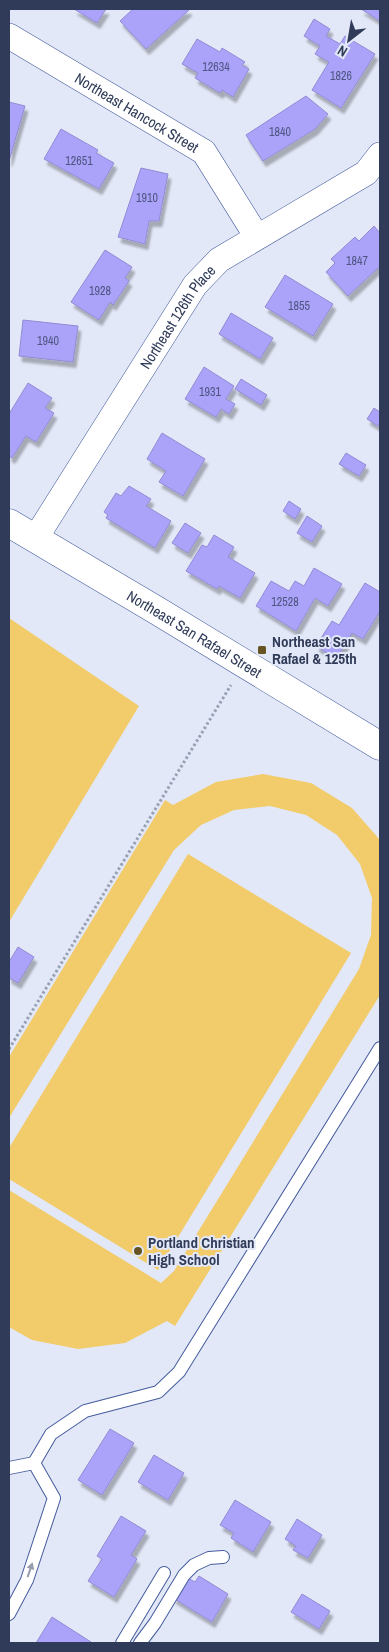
<svg xmlns="http://www.w3.org/2000/svg" width="389" height="1652" font-family="'Archivo Narrow',sans-serif">
	<style>
		.green { fill: #f2cb6b }
		.building { fill: #aba3f9; stroke: #928ad3; filter: url(#shadow) }
		.lines { fill: none; stroke-linecap: round; stroke-linejoin: round }
		.service-casing { stroke: #455c9d; stroke-width: 14 }
		.minor-casing { stroke: #455c9d; stroke-width: 26 }
		.tertiary-casing { stroke: #455c9d; stroke-width: 29 }
		.path { stroke: #97a0b5; stroke-width: 3; stroke-dasharray: 2.5 2.5; stroke-linecap: butt }
		.service { stroke: #fff; stroke-width: 12 }
		.minor { stroke: #fff; stroke-width: 25 }
		.tertiary { stroke: #fff; stroke-width: 28 }
		.oneway { fill: #979dac }
		.poi-dot { fill: #675322; stroke: #e2e8f7; stroke-width: 2 }
		.labels { text-anchor: middle; dominant-baseline: central; stroke-width: 4; stroke-linejoin: round; paint-order: stroke }
		.number-label { font-size: 12px; fill: #4e5580 }
		.street-label { font-size: 15px; fill: #2f3b58; stroke: #e2e8f7 }
		.poi-label { font-size: 15px; font-weight: bold; fill: #2f3b58; stroke: #e2e8f7; text-anchor: start }
	</style>
	<defs>
		<filter id="shadow"><feDropShadow dx="3" dy="5.5" stdDeviation="1" flood-color="#0004"/></filter>
	</defs>
	<rect width="100%" height="100%" fill="#e2e8f7"/>
	<g class="green">
		<polygon points="9,618 139,706 9,922"/>
		<polygon points="263,774 311,783 352,808 380,840 380,995 175,1326 167,1321 125,1343 78,1349 32,1340 9,1327 9,1190 161,1283 174,1271 359,969 371,935 372,898 360,864 337,835 306,815 270,806 234,810 201,825 174,850 9,1118 9,1057 165,800 173,805 216,782"/>
		<polygon points="188,854 351,953 158,1270 9,1179 9,1148"/>
	</g>
	<g class="building">
		<polygon points="74,9 106,9 97,23"/>
		<polygon points="133,9 188,9 189,10 146,49 120,21"/>
		<polygon points="361,9 380,9 380,21"/>
		<polygon points="314,19 330,29 326,36 340,44 345,36 375,54 341,108 312,90 329,62 315,54 320,46 304,36"/>
		<polygon points="197,39 220,52 222,48 245,62 242,65 249,69 233,97 222,90 220,93 195,78 198,73 182,64"/>
		<polygon points="306,96 328,114 315,129 263,161 246,135"/>
		<polygon points="9,102 25,106 9,161"/>
		<polygon points="61,129 98,150 96,153 114,163 99,189 44,159"/>
		<polygon points="141,168 168,174 159,221 149,221 145,244 118,237"/>
		<polygon points="374,226 380,233 380,266 348,296 326,272 335,263 331,259 355,237 359,241"/>
		<polygon points="105,250 132,267 125,278 129,281 113,305 110,302 99,320 71,302"/>
		<polygon points="285,275 333,304 313,336 265,307"/>
		<polygon points="231,313 273,338 260,359 219,334"/>
		<polygon points="23,320 78,326 73,362 19,356"/>
		<polygon points="204,367 234,386 226,399 235,404 229,414 221,409 216,417 185,399"/>
		<polygon points="241,379 267,395 261,405 235,389"/>
		<polygon points="28,383 52,398 45,408 54,413 36,442 26,436 12,458 9,456 9,414"/>
		<polygon points="374,408 380,412 380,423 378,426 367,419"/>
		<polygon points="162,433 205,459 183,496 159,482 166,471 147,459"/>
		<polygon points="346,453 366,465 359,476 339,464"/>
		<polygon points="129,486 151,499 146,506 171,521 155,548 106,518 108,515 104,512 116,493 121,496"/>
		<polygon points="289,501 301,509 295,519 283,511"/>
		<polygon points="307,516 322,526 312,542 297,533"/>
		<polygon points="185,523 201,533 188,553 172,543"/>
		<polygon points="214,535 234,547 228,557 255,573 240,598 219,586 217,589 186,571 202,545 207,547"/>
		<polygon points="314,568 342,584 328,606 315,598 296,631 256,606 271,581 289,591 295,581 304,586"/>
		<polygon points="365,583 380,592 380,611 363,639 352,633 336,659 316,646 332,621 339,625"/>
		<polygon points="18,947 34,957 18,983 9,978 9,962"/>
		<polygon points="110,1429 134,1443 102,1495 78,1480"/>
		<polygon points="154,1455 184,1473 168,1500 138,1482"/>
		<polygon points="235,1500 271,1522 253,1552 231,1538 234,1533 220,1525"/>
		<polygon points="121,1516 146,1531 131,1555 137,1559 114,1597 88,1581 102,1559 97,1556"/>
		<polygon points="297,1519 322,1535 308,1558 293,1550 296,1546 285,1539"/>
		<polygon points="199,1576 228,1594 212,1622 173,1598 186,1577 195,1582"/>
		<polygon points="302,1594 330,1611 319,1629 291,1612"/>
		<polygon points="52,1617 91,1642 90,1643 36,1643"/>
	</g>
	<g class="lines">
		<g class="service-casing">
			<g id="service">
				<polyline points="34,1463 51,1434 85,1411 158,1392 179,1372 380,1048"/>
				<polyline points="9,1468 34,1463 54,1498 27,1580 9,1614"/>
				<polyline points="122,1643 164,1573"/>
				<polyline points="140,1643 155,1623 184,1575 194,1565 209,1558 223,1557"/>
			</g>
		</g>
		<g class="minor-casing">
			<g id="minor">
				<path id="s1" d="M9 36 204 152 257 237"/>
				<path id="s2" d="M35 539 195 285 219 260 366 173 380 155"/>
			</g>
		</g>
		<g class="tertiary-casing">
			<g id="tertiary">
				<path id="s3" d="M9 523 156 610 380 746"/>
			</g>
		</g>
		<polyline class="path" points="9,1049 231,685"/>
		<use href="#service" class="service"/>
		<use href="#minor" class="minor"/>
		<use href="#tertiary" class="tertiary"/>
	</g>
	<defs><path id="oneway-solid" d="M-6-.8H1V-3.2L6.5 0L1 3.2V.8H-6Z" transform="scale(1.25)"/></defs>
	<use class="oneway" href="#oneway-solid" transform="translate(30 1570) rotate(-71)"/>
	<g class="poi-dot">
		<rect x="257" y="645" width="10" height="10" rx="2.5"/>
		<circle cx="138" cy="1251" r="5"/>
	</g>
	<g class="labels">
		<g class="number-label">
			<text x="216" y="67">12634</text>
			<text x="341" y="76">1826</text>
			<text x="280" y="132">1840</text>
			<text x="79" y="161">12651</text>
			<text x="147" y="198">1910</text>
			<text x="357" y="261">1847</text>
			<text x="100" y="291">1928</text>
			<text x="299" y="306">1855</text>
			<text x="48" y="341">1940</text>
			<text x="210" y="392">1931</text>
			<text x="285" y="602">12528</text>
		</g>
		<g class="street-label">
			<text stroke="none"><textPath href="#s1" startOffset="149">Northeast Hancock Street</textPath></text>
			<text stroke="none"><textPath href="#s2" startOffset="264">Northeast 126th Place</textPath></text>
			<text stroke="none"><textPath href="#s3" startOffset="216">Northeast San Rafael Street</textPath></text>
		</g>
		<g class="poi-label">
			<text x="272" y="641">Northeast San<tspan x="272" dy="17">Rafael &amp; 125th</tspan></text>
			<text x="148" y="1242">Portland Christian<tspan x="148" dy="17">High School</tspan></text>
		</g>
	</g>
	<rect width="389" height="1652" fill="none" stroke="#2f3b58" stroke-width="20"/>
	<g transform="translate(349 40) rotate(211)" stroke="#e2e8f7" stroke-width="4" paint-order="stroke">
	<path d="M0-4L9 19L0 12L-9 19Z" fill="#2f3b58"/>
	<text y="-8" font-size="14" font-weight="bold" text-anchor="middle" fill="#2f3b58">N</text>
	</g>
</svg>
